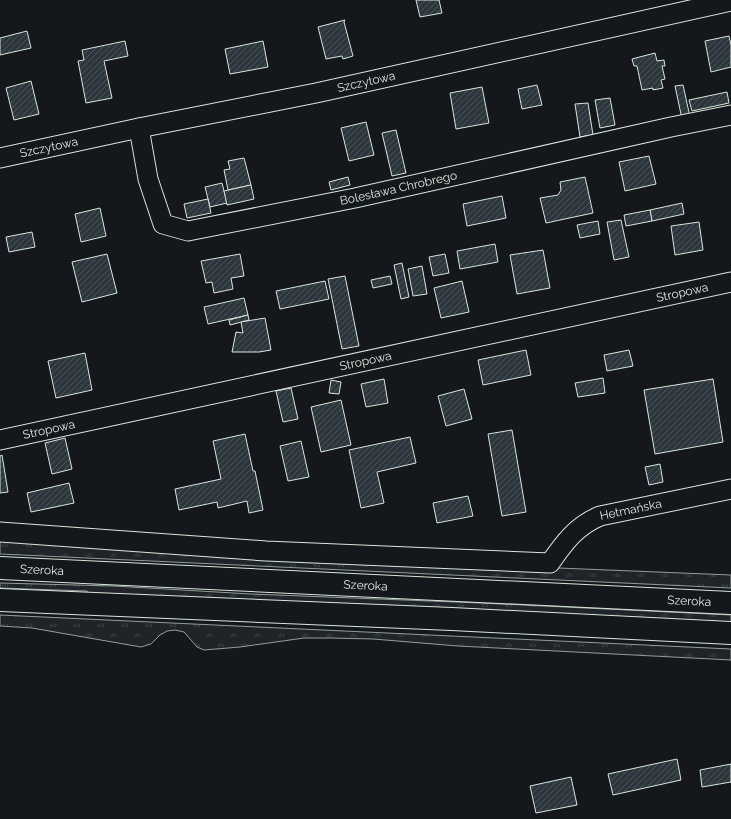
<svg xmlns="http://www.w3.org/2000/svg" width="731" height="819" font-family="Raleway,sans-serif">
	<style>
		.grass { fill: url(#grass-tufts); stroke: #939e99 }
		.building { fill: url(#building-hatch); stroke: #d8e6dc }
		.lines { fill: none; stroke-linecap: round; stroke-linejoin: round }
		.minor-casing { stroke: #d8e6dc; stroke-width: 21 }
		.major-casing { stroke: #d8e6dc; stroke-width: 24 }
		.minor { stroke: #14181c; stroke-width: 19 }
		.major { stroke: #14181c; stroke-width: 22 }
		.labels { text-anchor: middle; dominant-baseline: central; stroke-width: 3; stroke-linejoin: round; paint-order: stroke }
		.street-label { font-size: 12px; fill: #d8e6dc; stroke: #14181c }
	</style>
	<defs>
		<pattern id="grass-tufts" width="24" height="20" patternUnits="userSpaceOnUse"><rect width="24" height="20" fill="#202428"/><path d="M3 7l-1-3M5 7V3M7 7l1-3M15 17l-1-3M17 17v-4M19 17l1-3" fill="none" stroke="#404447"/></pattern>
		<pattern id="building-hatch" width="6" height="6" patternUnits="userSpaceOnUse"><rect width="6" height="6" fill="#2c363c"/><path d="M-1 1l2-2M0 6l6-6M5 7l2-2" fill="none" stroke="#4a5358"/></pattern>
	</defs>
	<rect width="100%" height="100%" fill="#14181c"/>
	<g class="grass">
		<polygon points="0,538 460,564 731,575 731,588 0,554"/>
		<polygon points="0,583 114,586 251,594 481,603 731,615 731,622 454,610 88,593 87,591 0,588"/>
		<polygon points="0,615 731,649 731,660 458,646 373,639 331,638 304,638 240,647 204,650 197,647 184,632 175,630 167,631 160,635 151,644 141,647 32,628 0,626"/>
	</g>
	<g class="building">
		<polygon points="416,0 439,0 442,13 420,17"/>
		<polygon points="345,20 344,22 353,56 343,59 342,56 326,59 318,27"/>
		<polygon points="27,31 31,48 0,55 0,38"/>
		<polygon points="729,36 731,45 731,67 711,72 705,41"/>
		<polygon points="125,41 128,56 104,61 112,98 86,103 78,61 84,60 82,50"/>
		<polygon points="263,41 268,67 230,74 225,49"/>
		<polygon points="655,53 657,61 664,60 665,66 662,66 665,79 661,80 663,88 653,90 653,88 642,90 637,66 634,66 632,59"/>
		<polygon points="31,81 39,114 14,120 6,88"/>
		<polygon points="537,85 542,105 522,109 518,89"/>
		<polygon points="683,85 690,117 682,119 675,86"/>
		<polygon points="482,87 489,123 456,129 450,93"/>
		<polygon points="727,92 729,103 692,111 689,100"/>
		<polygon points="610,98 615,125 600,128 595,100"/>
		<polygon points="588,103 593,135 580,137 575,104"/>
		<polygon points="366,122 374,155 349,161 341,128"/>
		<polygon points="396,130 406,173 392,176 382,133"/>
		<polygon points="649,156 656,184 625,191 619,162"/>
		<polygon points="244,158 251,185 228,190 224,170 230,169 228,161"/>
		<polygon points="348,177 350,185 331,190 329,182"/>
		<polygon points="585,177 593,213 546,223 540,198 558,195 561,190 560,182"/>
		<polygon points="222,183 227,203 210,207 205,187"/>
		<polygon points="251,185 254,199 227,205 224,191"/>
		<polygon points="502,196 506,218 467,226 463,204"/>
		<polygon points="208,199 211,213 187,218 184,204"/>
		<polygon points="682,203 684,214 652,221 650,210"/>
		<polygon points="100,208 106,236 81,242 75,214"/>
		<polygon points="650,210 652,221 626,226 624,215"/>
		<polygon points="621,220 629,257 614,260 607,222"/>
		<polygon points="598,221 600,234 580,238 577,225"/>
		<polygon points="699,222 703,250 675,255 671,226"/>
		<polygon points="32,232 35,247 9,252 6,237"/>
		<polygon points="495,244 498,262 460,269 457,251"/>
		<polygon points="543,250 550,288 517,294 510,255"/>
		<polygon points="107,254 117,293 82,302 72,262"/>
		<polygon points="240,254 244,276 231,278 233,289 214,293 212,282 206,283 201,261"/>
		<polygon points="445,254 449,273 433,276 429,257"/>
		<polygon points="402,263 409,297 401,299 394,265"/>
		<polygon points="422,266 427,294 413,296 408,269"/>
		<polygon points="345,276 359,346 342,349 328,279"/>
		<polygon points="390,276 392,284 373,288 371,280"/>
		<polygon points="325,281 329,299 280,309 276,291"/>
		<polygon points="462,281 469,312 441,318 434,288"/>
		<polygon points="244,298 248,315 208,324 204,307"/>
		<polygon points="248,315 249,320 230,325 229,320"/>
		<polygon points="265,318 271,350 259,352 232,352 236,332 243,333 241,322"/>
		<polygon points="526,350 531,375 483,385 478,360"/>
		<polygon points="629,350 633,366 607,371 604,355"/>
		<polygon points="85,353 92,390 56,398 48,361"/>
		<polygon points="603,378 605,393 578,397 575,383"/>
		<polygon points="384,379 388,403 366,407 361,384"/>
		<polygon points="713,379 723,442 655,454 644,390"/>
		<polygon points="331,380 341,382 339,394 329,393"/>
		<polygon points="291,388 298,419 283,422 276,391"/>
		<polygon points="464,389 472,419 446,426 438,396"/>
		<polygon points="341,400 351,445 321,452 311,407"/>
		<polygon points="512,430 526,512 502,516 488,434"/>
		<polygon points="245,434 253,471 255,471 263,510 249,513 247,501 218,508 217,502 179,510 175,489 221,479 213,441"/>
		<polygon points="410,437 416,463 377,472 384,503 361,508 349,450"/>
		<polygon points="65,438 72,469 52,474 45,443"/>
		<polygon points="301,441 309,477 288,481 280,446"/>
		<polygon points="2,455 8,492 0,493 0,456"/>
		<polygon points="660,464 663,482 649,485 645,467"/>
		<polygon points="69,483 74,503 31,512 27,493"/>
		<polygon points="468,496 473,516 437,523 433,503"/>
		<polygon points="677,759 681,780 613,795 608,774"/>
		<polygon points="731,764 731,782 702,787 700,770"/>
		<polygon points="571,777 577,805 536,813 530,786"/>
	</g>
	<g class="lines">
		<g class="minor-casing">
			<g id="minor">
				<path id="s1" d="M139 128 148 179 163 224 188 231 355 198 671 127 731 115"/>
				<path id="s2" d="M0 158 139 128 316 93 731 1"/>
				<path id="s3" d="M0 440 731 282"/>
				<path id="s4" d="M0 532 266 551 550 563C564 543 576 526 600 516L731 489"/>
			</g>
		</g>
		<g class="major-casing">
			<g id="major">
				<path id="s5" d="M0 568 731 603"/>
				<polyline points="0,600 452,619 731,633"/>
			</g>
		</g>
		<use href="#minor" class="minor"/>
		<use href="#major" class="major"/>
	</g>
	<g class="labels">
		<g class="street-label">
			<text stroke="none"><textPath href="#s2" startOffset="374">Szczytowa</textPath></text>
			<text stroke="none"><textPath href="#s2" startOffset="50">Szczytowa</textPath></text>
			<text stroke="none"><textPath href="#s1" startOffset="340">Bolesława Chrobrego</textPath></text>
			<text stroke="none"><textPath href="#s3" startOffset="698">Stropowa</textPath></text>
			<text stroke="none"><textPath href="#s3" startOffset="374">Stropowa</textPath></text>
			<text stroke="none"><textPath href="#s3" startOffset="50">Stropowa</textPath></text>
			<text stroke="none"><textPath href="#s4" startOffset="652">Hetmańska</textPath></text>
			<text stroke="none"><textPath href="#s5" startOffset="42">Szeroka</textPath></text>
			<text stroke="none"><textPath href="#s5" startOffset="366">Szeroka</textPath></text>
			<text stroke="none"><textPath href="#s5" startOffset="690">Szeroka</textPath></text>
		</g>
	</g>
</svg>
